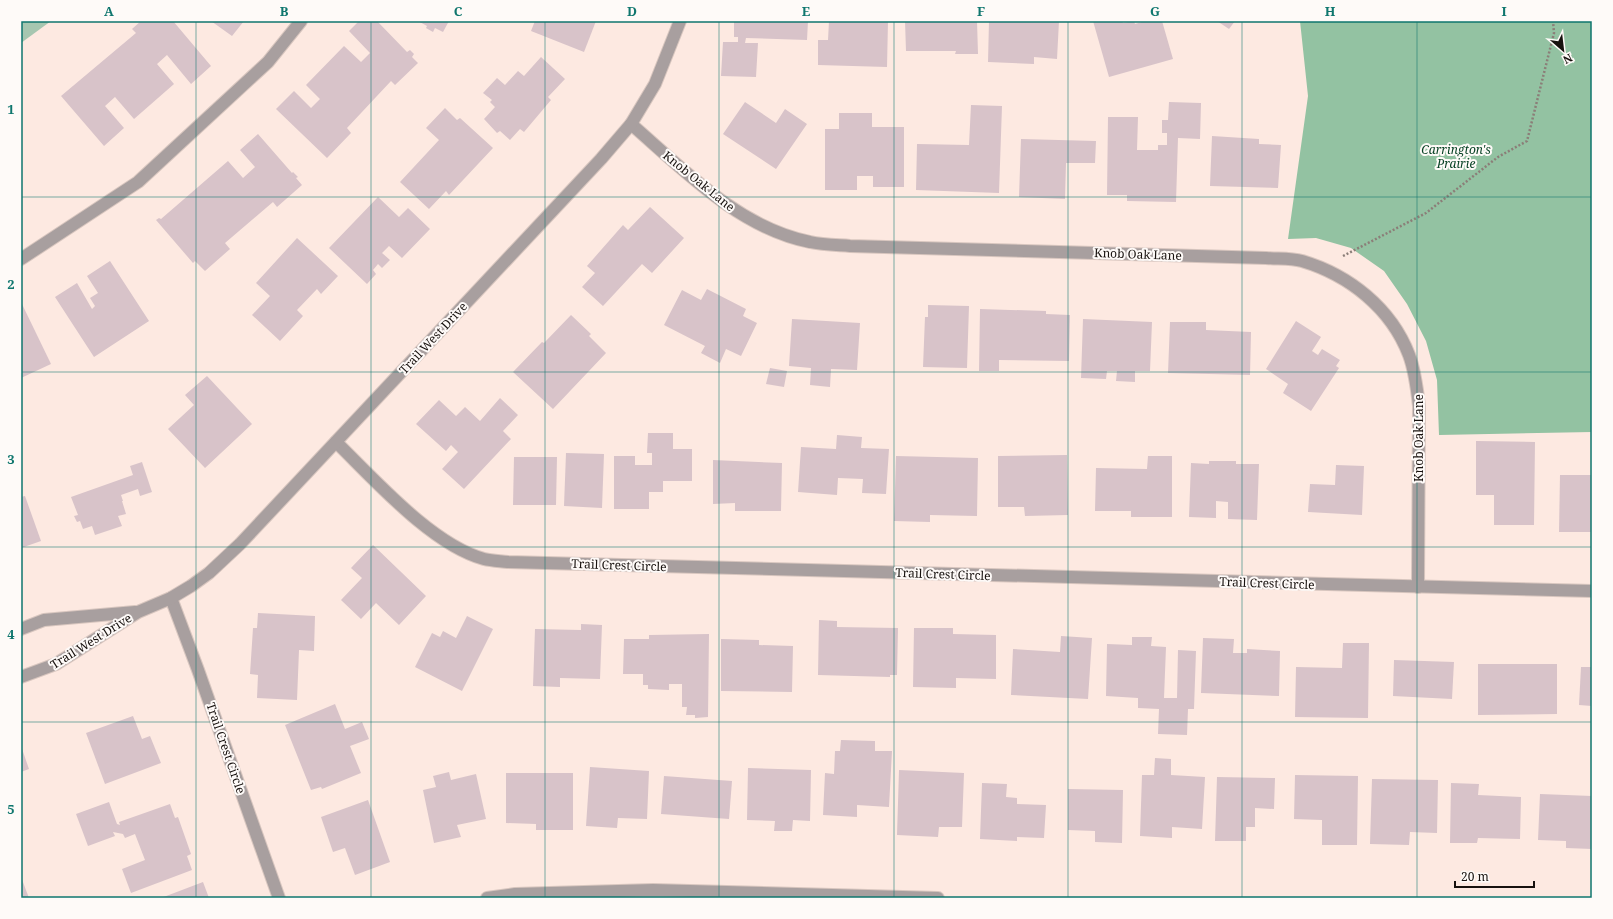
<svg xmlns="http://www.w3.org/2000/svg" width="1613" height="919" font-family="'Noto Serif',serif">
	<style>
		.green { fill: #a6c6b0 }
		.forest { fill: #93c2a2 }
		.building { fill: #d8c3c9 }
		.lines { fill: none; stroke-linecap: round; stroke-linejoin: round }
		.minor-casing { stroke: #d8c6bf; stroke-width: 14 }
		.path { stroke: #8b7e78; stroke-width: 2.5; stroke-dasharray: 2 2; stroke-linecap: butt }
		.minor { stroke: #a89f9f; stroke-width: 12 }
		.grid { fill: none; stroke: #0f766e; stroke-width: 1; stroke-opacity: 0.55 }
		.labels { text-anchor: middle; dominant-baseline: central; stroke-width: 4; stroke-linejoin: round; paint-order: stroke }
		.park-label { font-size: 12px; font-style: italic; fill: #064123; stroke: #fefaf8 }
		.street-label { font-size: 12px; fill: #17110e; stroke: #fefaf8 }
		.neatline { fill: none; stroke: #0f766e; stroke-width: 1.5 }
		.grid-label { font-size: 13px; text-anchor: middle; font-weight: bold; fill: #0f766e }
	</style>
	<rect width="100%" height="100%" fill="#fde9e1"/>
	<polygon class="green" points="21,21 51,21 21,43"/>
	<polygon class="forest" points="1300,21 1592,21 1592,432 1439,435 1437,380 1426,341 1407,304 1384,271 1351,248 1316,238 1288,239 1308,96"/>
	<g class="building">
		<polygon points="141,21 173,21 211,66 191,84 167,55 157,64 174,84 134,119 115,97 105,106 124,128 104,146 61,96 136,33 132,29"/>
		<polygon points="211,21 244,21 232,36"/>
		<polygon points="359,21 377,21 407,52 410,50 414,54 412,57 418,63 395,85 391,81 347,128 351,133 327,158 276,109 294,91 311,108 320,99 306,85 344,46 361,62 370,53 349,31"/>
		<polygon points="418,21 449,21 443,32 435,28 433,32 426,28 427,26"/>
		<polygon points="535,21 596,21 584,52 531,31"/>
		<polygon points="734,21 808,21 807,40 746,38 745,43 758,43 756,77 721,76 723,42 738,42 738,37 734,37"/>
		<polygon points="829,21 888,21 887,67 818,65 818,40 828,40"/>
		<polygon points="905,21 977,21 978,54 955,54 956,51 906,51"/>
		<polygon points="989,21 1059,21 1057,59 1034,57 1034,64 988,62"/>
		<polygon points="1093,21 1122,21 1123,23 1134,21 1135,24 1145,21 1162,21 1173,59 1109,77"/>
		<polygon points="1217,21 1235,21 1229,29"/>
		<polygon points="541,57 565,79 548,97 551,100 524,132 520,129 510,140 500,131 497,133 484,119 495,107 490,102 492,100 483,93 497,78 505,85 518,71 524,76"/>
		<polygon points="745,102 776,123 785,109 807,124 776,169 723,134"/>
		<polygon points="1169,102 1201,103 1200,139 1178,138 1176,202 1127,201 1127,195 1107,195 1108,117 1138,117 1137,150 1158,150 1158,145 1167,145 1167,133 1162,133 1162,120 1168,120"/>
		<polygon points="971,105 1002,106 999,193 916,190 917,144 969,145"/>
		<polygon points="445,108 457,120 460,118 493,148 449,195 446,191 429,209 400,182 439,140 426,128"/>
		<polygon points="839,113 872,113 872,127 904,127 904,187 873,187 873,176 857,176 857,190 825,190 825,129 839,129"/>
		<polygon points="258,134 292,173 293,172 298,177 296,178 302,185 277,207 273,202 225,243 230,249 205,271 195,261 193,263 156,220 159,218 161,219 228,161 243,178 255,167 240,150"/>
		<polygon points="1212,136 1259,139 1259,144 1281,145 1278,188 1210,186"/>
		<polygon points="1021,139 1096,141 1095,163 1066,163 1065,199 1019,197"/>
		<polygon points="378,197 399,217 408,208 430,229 402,258 389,246 382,253 390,260 382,268 378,264 373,270 376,274 367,284 329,248"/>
		<polygon points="650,207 684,238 652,273 642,264 603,306 582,287 595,273 587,266 623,225 628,230"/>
		<polygon points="297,238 338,276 321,294 317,289 297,310 303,316 280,341 252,315 270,296 256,283"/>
		<polygon points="110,261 149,321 94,357 55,297 77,283 92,309 95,306 90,298 98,293 87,276"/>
		<polygon points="707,289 746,309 743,316 757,323 741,356 726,349 720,363 701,353 705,346 664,325 682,290 701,300"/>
		<polygon points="21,302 51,364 21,378"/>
		<polygon points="928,305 969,306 967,368 923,367 925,317 928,317"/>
		<polygon points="980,309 1046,311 1046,314 1070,315 1069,361 999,360 999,371 979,371"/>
		<polygon points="571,315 591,334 589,336 606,353 553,409 513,372 542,342 544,343"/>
		<polygon points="792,319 860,323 857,370 831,369 830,387 810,385 811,368 789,366"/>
		<polygon points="1083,319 1152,322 1150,371 1135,371 1135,382 1116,381 1117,371 1107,371 1106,379 1081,378"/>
		<polygon points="1296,321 1321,337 1312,351 1318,355 1322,349 1340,360 1336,366 1339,368 1311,411 1283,393 1288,384 1266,369"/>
		<polygon points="1170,322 1206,322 1206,330 1251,332 1250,375 1168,373"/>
		<polygon points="770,368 787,371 784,387 766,384"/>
		<polygon points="207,376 252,424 205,468 168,429 194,405 185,395"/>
		<polygon points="500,398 518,415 503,431 511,439 464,489 442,469 458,452 451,445 446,451 416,424 439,400 456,416 465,407 480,421"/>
		<polygon points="648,433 673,433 673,449 692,449 692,481 663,481 663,492 649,492 649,509 614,509 614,456 635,456 635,465 652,465 652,453 647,453"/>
		<polygon points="837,435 862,437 861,448 889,449 886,494 862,493 863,479 838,478 837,495 798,492 801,447 836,449"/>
		<polygon points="1476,441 1535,442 1534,525 1494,525 1494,495 1476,495"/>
		<polygon points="566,453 604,454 602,508 564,506"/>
		<polygon points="1067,455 1068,515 1025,516 1024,507 998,507 998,456"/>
		<polygon points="896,456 978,458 977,516 930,515 930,522 894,521"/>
		<polygon points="1148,456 1172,456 1172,517 1131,517 1131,511 1095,511 1096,468 1147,469"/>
		<polygon points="514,457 557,457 556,505 513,505"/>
		<polygon points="713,460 782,463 781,511 735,511 735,503 713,504"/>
		<polygon points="1209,461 1236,461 1236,464 1259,464 1257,520 1228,519 1228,502 1216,501 1216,518 1189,517 1191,463 1209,464"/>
		<polygon points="142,462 152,492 140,496 138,489 121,495 123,501 122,501 126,514 118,516 122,526 95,535 92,526 83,529 80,521 77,522 74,516 78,515 71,497 133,475 130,466"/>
		<polygon points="1336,465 1364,466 1362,515 1308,512 1310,484 1335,485"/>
		<polygon points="1560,475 1592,475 1592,532 1559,532"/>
		<polygon points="25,496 41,541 21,548 21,497"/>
		<polygon points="373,545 426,596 399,625 376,603 361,619 341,600 362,578 351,568"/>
		<polygon points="258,613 315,616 314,651 299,650 297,700 257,698 258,675 250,674 253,628 257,628"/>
		<polygon points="467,616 493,629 462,691 415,667 432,633 440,637 443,631 456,638"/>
		<polygon points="819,620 837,621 837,627 898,628 897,675 890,675 890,677 818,675"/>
		<polygon points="581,624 602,625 600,679 560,678 560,687 533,686 535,629 581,630"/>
		<polygon points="914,628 953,628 953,634 996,635 996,679 956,678 956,688 913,687"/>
		<polygon points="709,634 708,717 695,718 695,715 686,715 687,707 682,707 682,684 669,684 669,690 648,689 648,685 643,685 643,674 623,674 624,639 649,639 649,635"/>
		<polygon points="1061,636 1092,638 1088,699 1011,695 1013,649 1060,652"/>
		<polygon points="1132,637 1152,637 1151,646 1166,647 1164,698 1177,698 1178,650 1196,651 1194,709 1188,709 1187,735 1158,734 1159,709 1138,708 1138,698 1106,696 1107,644 1132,645"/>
		<polygon points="1203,638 1234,639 1233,653 1247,653 1247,649 1280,651 1279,696 1201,693"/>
		<polygon points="721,639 759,640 759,645 793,646 792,692 721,691"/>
		<polygon points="1343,643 1369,643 1368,718 1295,717 1296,667 1342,668"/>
		<polygon points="1394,660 1454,662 1452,699 1393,696"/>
		<polygon points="1478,664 1557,664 1557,714 1478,715"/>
		<polygon points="1581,667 1592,667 1592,706 1579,705"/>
		<polygon points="335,704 345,729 362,722 369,739 350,746 361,773 322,789 321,787 311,790 285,725"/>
		<polygon points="133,716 142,739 150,736 161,763 105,784 86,733"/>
		<polygon points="841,740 875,741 875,751 892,751 889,807 857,805 857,817 823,815 825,773 834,774 835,751 840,751"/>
		<polygon points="21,746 29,769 21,772"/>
		<polygon points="1155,758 1171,759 1171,775 1205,777 1202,829 1172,827 1172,838 1140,836 1142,775 1154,775"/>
		<polygon points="590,767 649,771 647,819 618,818 617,828 586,826"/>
		<polygon points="748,768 811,770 810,821 793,820 792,831 774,831 775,821 747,820"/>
		<polygon points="899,770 964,773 962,827 939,827 938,837 897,835"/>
		<polygon points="449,772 451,780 476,774 486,819 457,825 461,837 434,843 423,790 436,787 433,776"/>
		<polygon points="506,773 573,773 573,830 536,830 536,824 506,823"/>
		<polygon points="1295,775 1358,776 1357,845 1322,845 1322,820 1294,819"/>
		<polygon points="664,776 732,781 729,819 661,814"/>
		<polygon points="1217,777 1275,778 1274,809 1255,808 1255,827 1246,827 1246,841 1215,841"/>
		<polygon points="1372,779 1438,780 1437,833 1410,832 1409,845 1370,844"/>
		<polygon points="982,783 1007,784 1006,797 1017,798 1017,804 1046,805 1044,838 1017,837 1017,841 980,839"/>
		<polygon points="1451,783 1479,784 1478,795 1521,797 1520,839 1478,838 1477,843 1450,843"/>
		<polygon points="1068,789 1123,790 1122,843 1095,842 1095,831 1068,830"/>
		<polygon points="1540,794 1592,796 1592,849 1566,848 1566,841 1538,840"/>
		<polygon points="368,800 390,862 355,875 345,848 333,852 321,817"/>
		<polygon points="109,802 117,824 120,825 119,822 170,804 175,818 178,817 191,854 187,856 192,870 131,893 122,869 145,860 135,834 125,838 123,834 113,832 115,836 88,846 76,814"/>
		<polygon points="21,877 29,898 21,898"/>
		<polygon points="203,882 209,898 161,898"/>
	</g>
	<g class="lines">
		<g class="minor-casing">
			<g id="minor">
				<path d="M631 124C684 170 739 228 810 242 823 245 837 245 850 246L1266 258C1278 259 1291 258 1302 261 1349 275 1391 308 1409 355 1415 371 1417 388 1419 406L1418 587"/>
				<polyline points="21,259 138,182 268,62 301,21"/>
				<path d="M336 442C374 479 432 545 484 559 492 561 500 561 508 562L1592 591"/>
				<polyline points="171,598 198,670 279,898"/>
				<polyline points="21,629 44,620 135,612"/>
				<polyline points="21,677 56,664 138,612 171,598 191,586 209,573 240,544 601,159 631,124 655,84 680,21"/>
				<polyline points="487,898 515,894 653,890 938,898"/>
			</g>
		</g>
		<polyline class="path" points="1343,256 1426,213 1498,157 1527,141 1554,33 1553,21"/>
		<use href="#minor" class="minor"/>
	</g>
	<path class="grid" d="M196 21V898M371 21V898M545 21V898M719 21V898M894 21V898M1068 21V898M1242 21V898M1417 21V898M21 197H1592M21 372H1592M21 547H1592M21 722H1592"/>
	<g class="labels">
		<g class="park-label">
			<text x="1456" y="149">Carrington's<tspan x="1456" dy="14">Prairie</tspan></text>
		</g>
		<g class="street-label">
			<text transform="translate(699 181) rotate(39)">Knob Oak Lane</text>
			<text transform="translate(1138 254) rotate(2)">Knob Oak Lane</text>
			<text transform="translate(433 338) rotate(-47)">Trail West Drive</text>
			<text transform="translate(1418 438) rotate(-90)">Knob Oak Lane</text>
			<text transform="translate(619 565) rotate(2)">Trail Crest Circle</text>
			<text transform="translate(943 574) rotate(2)">Trail Crest Circle</text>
			<text transform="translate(1267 583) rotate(2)">Trail Crest Circle</text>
			<text transform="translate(91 641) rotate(-32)">Trail West Drive</text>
			<text transform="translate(226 748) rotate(71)">Trail Crest Circle</text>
		</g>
	</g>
	<rect width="1613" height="919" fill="none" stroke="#fefaf8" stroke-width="44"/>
	<g transform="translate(1563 50) rotate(152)" stroke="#fefaf8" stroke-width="3" paint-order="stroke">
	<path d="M0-3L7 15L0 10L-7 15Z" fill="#17110e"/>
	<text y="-6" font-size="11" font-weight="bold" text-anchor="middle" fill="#17110e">N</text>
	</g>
	<path d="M1455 881v6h79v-6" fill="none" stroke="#17110e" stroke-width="2"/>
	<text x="1461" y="881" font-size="12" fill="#17110e" stroke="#fefaf8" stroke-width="3" paint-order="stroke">20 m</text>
	<rect x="22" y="22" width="1569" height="875" class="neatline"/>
	<g class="grid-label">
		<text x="109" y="16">A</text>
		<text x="284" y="16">B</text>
		<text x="458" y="16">C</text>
		<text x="632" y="16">D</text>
		<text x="806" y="16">E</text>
		<text x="981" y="16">F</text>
		<text x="1155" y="16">G</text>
		<text x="1330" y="16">H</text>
		<text x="1504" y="16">I</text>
		<text x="11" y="114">1</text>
		<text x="11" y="289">2</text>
		<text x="11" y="464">3</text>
		<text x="11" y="639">4</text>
		<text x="11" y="814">5</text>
	</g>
</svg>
